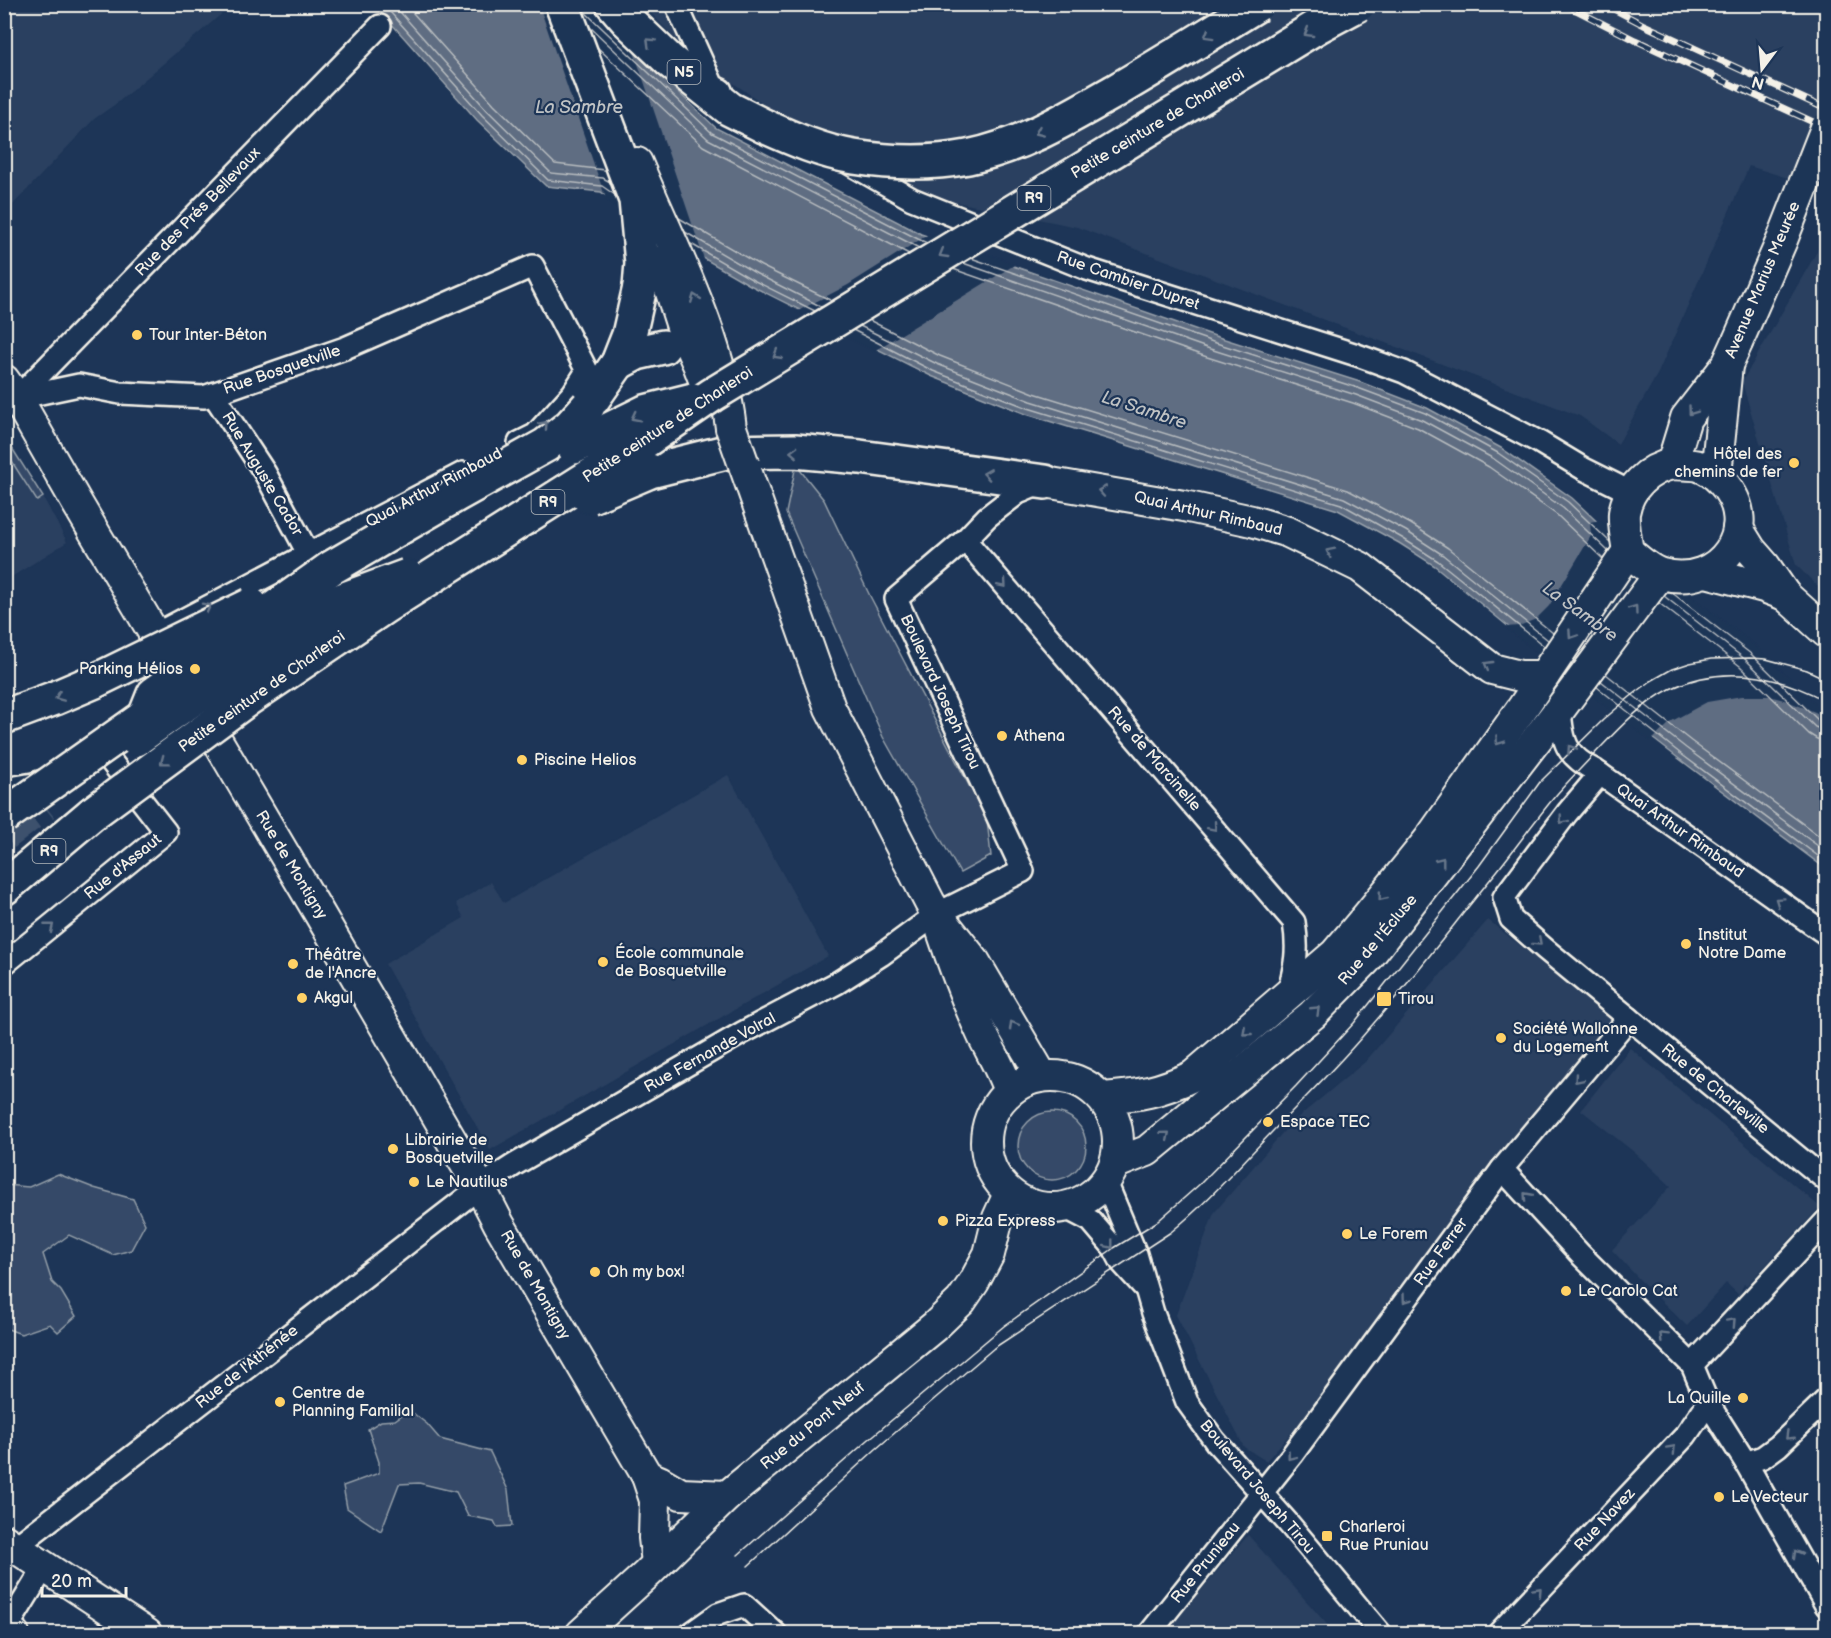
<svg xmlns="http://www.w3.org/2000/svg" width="1831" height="1638" font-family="'Balsamiq Sans',sans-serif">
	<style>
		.built { fill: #2a4060 }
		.green { fill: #354a67; stroke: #949ea8; stroke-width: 1.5 }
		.water { fill: #5e6d82; stroke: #9aa2ab; stroke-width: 1.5 }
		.pier { fill: #1d3557 }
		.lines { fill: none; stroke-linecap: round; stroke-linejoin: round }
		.shore { stroke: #b8bcbf; stroke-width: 1.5 }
		.highway-tunnel { stroke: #3d516d; stroke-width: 33; stroke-dasharray: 33 16; stroke-linecap: butt }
		.street-casing { stroke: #f4f1e8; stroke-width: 26 }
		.secondary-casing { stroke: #f4f1e8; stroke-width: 34 }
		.primary-casing { stroke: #f4f1e8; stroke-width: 38 }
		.highway-casing { stroke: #f4f1e8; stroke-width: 38 }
		.street { stroke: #1d3557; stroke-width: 21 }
		.secondary { stroke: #1d3557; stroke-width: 30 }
		.primary { stroke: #1d3557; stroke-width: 33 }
		.highway { stroke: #1d3557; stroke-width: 33 }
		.tram { stroke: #f4f1e8; stroke-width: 1.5 }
		.rail-casing { stroke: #f4f1e8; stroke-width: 7 }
		.rail { stroke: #1d3557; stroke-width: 4.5; stroke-dasharray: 14; stroke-linecap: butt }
		.secondary-bridge-casing { stroke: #f4f1e8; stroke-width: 34; stroke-linecap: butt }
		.highway-bridge-casing { stroke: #f4f1e8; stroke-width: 38; stroke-linecap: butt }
		.secondary-bridge { stroke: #1d3557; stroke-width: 30 }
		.highway-bridge { stroke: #1d3557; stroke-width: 33 }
		.oneway { stroke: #68778a }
		.poi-dot { fill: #ffd166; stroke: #1d3557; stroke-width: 2 }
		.labels { text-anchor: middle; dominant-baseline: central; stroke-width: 4.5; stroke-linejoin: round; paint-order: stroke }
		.shield { fill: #1d3557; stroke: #b4b9bc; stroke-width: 1.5 }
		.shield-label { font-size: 15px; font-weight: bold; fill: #f4f1e8 }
		.street-label { font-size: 16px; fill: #f4f1e8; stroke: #1d3557 }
		.poi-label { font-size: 16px; fill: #f4f1e8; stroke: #1d3557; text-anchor: start }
		.water-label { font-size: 18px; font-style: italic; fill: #c0c3c4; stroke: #1d3557 }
	</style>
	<rect width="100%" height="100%" fill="#1d3557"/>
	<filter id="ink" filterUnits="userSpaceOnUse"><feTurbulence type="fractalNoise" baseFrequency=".0167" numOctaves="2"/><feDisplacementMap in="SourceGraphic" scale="12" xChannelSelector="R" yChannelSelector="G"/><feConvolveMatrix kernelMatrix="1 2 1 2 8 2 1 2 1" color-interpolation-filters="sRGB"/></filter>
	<g filter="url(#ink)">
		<g class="built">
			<polygon points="5,4 232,4 232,5 117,103 94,119 5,213"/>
			<polygon points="643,5 1826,5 1826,190 1749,166 1658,373 1618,444 1580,416 1077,227 942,199 844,168 745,117 774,111 687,51"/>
			<polygon points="1826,236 1826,594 1796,565 1742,382"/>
			<polygon points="4,437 43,497 67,542 5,581"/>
			<polygon points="728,775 828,956 490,1150 385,964 464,918 456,903 491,882 504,903"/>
			<polygon points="1488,920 1619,1024 1330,1389 1266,1461 1244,1447 1176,1315 1214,1213 1290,1124 1365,1062"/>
			<polygon points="1630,1048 1820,1207 1747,1285 1744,1284 1739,1295 1726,1283 1687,1326 1640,1280 1612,1250 1671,1186 1634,1152 1581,1110"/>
			<polygon points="1248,1535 1331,1629 1334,1633 1165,1633"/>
		</g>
		<g class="green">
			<polygon points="5,437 43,497 37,501 5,451"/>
			<polygon points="796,465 824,500 870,596 987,820 991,856 960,873 883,737 786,513"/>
			<circle cx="1052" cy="1146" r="34"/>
			<polygon points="58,1174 94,1188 133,1199 145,1224 131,1250 113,1255 69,1235 43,1254 52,1282 61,1291 76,1316 58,1332 50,1324 21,1334 5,1328 5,1185 29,1187"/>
			<polygon points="409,1410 427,1424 440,1439 490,1452 508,1490 512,1526 497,1527 494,1521 468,1516 456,1492 419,1483 399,1484 381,1531 347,1508 343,1486 379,1473 379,1462 368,1429 381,1421 395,1420"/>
		</g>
		<polygon class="water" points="375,5 586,5 716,128 921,234 1215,336 1360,382 1427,408 1501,448 1572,498 1628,551 1755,649 1826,720 1826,869 1678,758 1510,628 1435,566 1399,543 1338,510 1026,414 931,376 750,285 634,218 601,192 546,186 477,120"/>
		<g class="pier">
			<polygon points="590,4 631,43 705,262 632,220 606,199 539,5"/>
			<polygon points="929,234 1016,264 874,351 796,312 848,285"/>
			<polygon points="1600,520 1629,549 1757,647 1826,715 1826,718 1815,712 1784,700 1769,696 1742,696 1707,702 1672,721 1651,741 1505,627 1519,626 1536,619 1549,606 1591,536 1590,522"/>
		</g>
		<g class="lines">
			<g class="shore">
				<polyline points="383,4 482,115 548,180 602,186 615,195"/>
				<polyline points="393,4 487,110 551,173 603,178 610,182"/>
				<polyline points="405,4 494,104 555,164 605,170"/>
				<polyline points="584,11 712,133 918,239 927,243"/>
				<polyline points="590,27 708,139 919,248"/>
				<polyline points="597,47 703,146 909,254"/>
				<polyline points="679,218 761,266 832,301"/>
				<polyline points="685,232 757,274 822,307"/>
				<polyline points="691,244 753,280 815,311"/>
				<polyline points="971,258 1213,342 1358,388 1425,413 1498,453 1568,502 1610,542"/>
				<polyline points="963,263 1210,349 1356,395 1422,420 1494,459 1563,508 1608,551"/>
				<polyline points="953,269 1207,357 1353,403 1418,428 1489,467 1557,515 1603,559"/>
				<polyline points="869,320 940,356 1034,393 1348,490 1411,524 1448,548 1553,633"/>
				<polyline points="860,326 937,364 1031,401 1344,498 1406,531 1443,555 1548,640"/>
				<polyline points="853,330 933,371 1028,408 1341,504 1402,538 1438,561 1544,646"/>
				<polyline points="1671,592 1751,654 1820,722 1826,723"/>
				<polyline points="1664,596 1746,660 1815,727 1826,731"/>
				<polyline points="1659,603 1740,666 1809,734 1817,739 1826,740"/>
				<polyline points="1606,674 1691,741 1826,841"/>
				<polyline points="1601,681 1686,748 1826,852"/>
				<polyline points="1597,687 1681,754 1826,862"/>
			</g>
			<polyline class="highway-tunnel" points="4,835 44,804"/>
			<g class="street-casing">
				<g id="street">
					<polyline points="676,4 713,86 721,90"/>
					<polyline points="847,162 912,199 1087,269 1357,355 1404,372 1539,442 1584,469 1618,486 1629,496"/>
					<polyline points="213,394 265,473 309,555"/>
					<polyline points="17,398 79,385 120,393 204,397 345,348 533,266 587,371 573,393 535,435 519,443"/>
					<polyline points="17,398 380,26"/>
					<path d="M965 540 1294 922C1299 952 1295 966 1288 994"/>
					<polyline points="156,634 463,473"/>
					<path d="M1560 709C1562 742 1566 756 1596 771L1826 934"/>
					<polyline points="1600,774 1567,813 1504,897 1511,919 1545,949 1826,1180"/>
					<polyline points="4,789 33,784 42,781"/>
					<polyline points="4,964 166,832 106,755"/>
					<polyline points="1502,1169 1581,1255 1692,1365 1708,1403 1746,1463 1826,1605"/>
					<polyline points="1106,1182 1136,1254 1153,1313 1187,1402 1215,1441 1289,1524 1381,1634"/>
					<polyline points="1066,1208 1091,1221 1114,1248 1122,1263 1143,1286"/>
					<polyline points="1692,1365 1826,1221"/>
					<polyline points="1746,1463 1763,1457 1778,1446 1826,1400"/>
					<polyline points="5,1555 480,1187 514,1165 742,1033 837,983 881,955 937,914 1023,871 896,599 965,540 987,517 1018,493 1042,483"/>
					<polyline points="4,1629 7,1628 45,1566"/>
					<polyline points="690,1634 718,1614 744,1605 776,1634"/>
					<polyline points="1149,1634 1292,1455 1502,1169 1629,1018"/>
					<polyline points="1498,1634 1686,1435 1708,1403"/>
				</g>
			</g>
			<g class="secondary-casing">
				<g id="secondary">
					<path d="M637 163C673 249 720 334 731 428"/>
					<polyline points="661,261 684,333 698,364 710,396"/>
					<polyline points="4,380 17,398 77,503 175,669"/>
					<path d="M1672 464C1680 465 1691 464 1699 466 1708 469 1716 475 1722 482 1764 527 1720 590 1662 574 1650 571 1637 559 1628 551 1626 539 1623 525 1624 513 1628 488 1648 469 1672 464Z"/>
					<polyline points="1672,464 1686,418 1727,365 1737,343"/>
					<polyline points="744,465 830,708 930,903 937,914 975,962 1042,1076"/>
					<polyline points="1716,475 1727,365"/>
					<polyline points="1045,482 1184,506 1252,521 1288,532 1360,567 1492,669 1520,676 1544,676"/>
					<polyline points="1738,529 1751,550 1765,566 1785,595 1826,632"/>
					<polyline points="1706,572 1764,587 1785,595"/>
					<polyline points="198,708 319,913 457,1150 480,1187 499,1224 647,1476 659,1481 681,1494 727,1496"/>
					<path d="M942 931C954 967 967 1002 983 1036 992 1054 1002 1071 1009 1091"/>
					<circle cx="1052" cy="1142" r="66"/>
					<path d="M1103 1098C1140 1095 1159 1092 1193 1076L1335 954 1368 915 1428 841 1467 786 1523 707 1628 551"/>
					<polyline points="1116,1163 1147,1151 1312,1015 1366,960 1560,709 1660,574"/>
					<polyline points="647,1476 655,1500 654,1538 657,1563"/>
					<polyline points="4,1540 147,1634"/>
					<polyline points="4,1627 14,1634"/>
					<polyline points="581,1634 647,1574 727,1496 935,1326 961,1301 974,1282 989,1254 998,1218 1009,1194"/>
				</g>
			</g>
			<g class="primary-casing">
				<g id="primary">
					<polyline points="562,4 636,200 642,263 640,287"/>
					<polyline points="613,4 626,19 670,61 730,109 764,126"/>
				</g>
			</g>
			<g class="highway-casing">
				<g id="highway">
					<polyline points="618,363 637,353 663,347"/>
					<polyline points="588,406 618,363 629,335 640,287"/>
					<polyline points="650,471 726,452 795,451 860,457 1045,482"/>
					<polyline points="4,888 93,813"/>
				</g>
			</g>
			<use href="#street" class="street"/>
			<use href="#secondary" class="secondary"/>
			<use href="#primary" class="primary"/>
			<use href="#highway" class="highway"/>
			<g class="tram">
				<polyline points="738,1555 868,1440 1004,1326 1114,1248 1158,1221 1201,1183 1296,1086 1354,1023 1479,866 1540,782 1603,720 1630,697 1651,681 1672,669 1690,663 1711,659 1750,658 1766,659 1807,670 1826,679"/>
				<path d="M748 1566 876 1449 994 1348 1171 1232C1208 1202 1238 1167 1271 1133 1303 1099 1337 1067 1367 1031 1411 981 1451 928 1493 876 1515 849 1535 820 1557 794 1571 778 1586 763 1601 747 1621 726 1643 703 1670 689 1722 664 1777 675 1826 701"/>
			</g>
			<g class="rail-casing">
				<g id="rail">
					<polyline points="1564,4 1635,40 1826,128"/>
					<polyline points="1604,4 1644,25 1826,109"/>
				</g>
			</g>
			<use href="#rail" class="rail"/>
			<g class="secondary-bridge-casing">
				<g id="secondary-bridge">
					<polyline points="1737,343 1782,240 1826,128"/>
					<polyline points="731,428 744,465"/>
				</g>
			</g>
			<g class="highway-bridge-casing">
				<g id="highway-bridge">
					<path d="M764 126C793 139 823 152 854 157 891 163 931 164 968 157 1022 146 1070 117 1117 90 1165 62 1211 33 1258 4"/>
					<polyline points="574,447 645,412 693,400"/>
					<polyline points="589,497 650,471"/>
					<polyline points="4,717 55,698 95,681 251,605"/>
					<polyline points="136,739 175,711 334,603 407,576"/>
					<polyline points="136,739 154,694 331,568 456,495 546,445 570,426 588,406"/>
					<polyline points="93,813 249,698 384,607 638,446 712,395 1318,26 1359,4"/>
					<polyline points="4,816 150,713"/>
				</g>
			</g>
			<use href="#secondary-bridge" class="secondary-bridge"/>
			<use href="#highway-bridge" class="highway-bridge"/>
		</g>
		<defs><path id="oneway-chevron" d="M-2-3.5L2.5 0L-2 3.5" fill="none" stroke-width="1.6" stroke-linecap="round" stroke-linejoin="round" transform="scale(1.5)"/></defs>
		<g class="oneway">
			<use href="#oneway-chevron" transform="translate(1308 33) rotate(149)"/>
			<use href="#oneway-chevron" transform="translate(1208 35) rotate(149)"/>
			<use href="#oneway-chevron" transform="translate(650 42) rotate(-136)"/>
			<use href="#oneway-chevron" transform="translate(1039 132) rotate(156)"/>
			<use href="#oneway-chevron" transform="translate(943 254) rotate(149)"/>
			<use href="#oneway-chevron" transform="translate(695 298) rotate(-111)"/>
			<use href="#oneway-chevron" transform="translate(777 355) rotate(149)"/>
			<use href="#oneway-chevron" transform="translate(1692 411) rotate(126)"/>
			<use href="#oneway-chevron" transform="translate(635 417) rotate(153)"/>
			<use href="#oneway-chevron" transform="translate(544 425) rotate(-48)"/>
			<use href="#oneway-chevron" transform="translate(794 452) rotate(-178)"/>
			<use href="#oneway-chevron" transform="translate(987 474) rotate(-172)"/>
			<use href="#oneway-chevron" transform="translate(1102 491) rotate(-170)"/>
			<use href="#oneway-chevron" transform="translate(1330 552) rotate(-154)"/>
			<use href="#oneway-chevron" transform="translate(1003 584) rotate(49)"/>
			<use href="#oneway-chevron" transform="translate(207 607) rotate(-27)"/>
			<use href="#oneway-chevron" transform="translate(1634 609) rotate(-54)"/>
			<use href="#oneway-chevron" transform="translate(1572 635) rotate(124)"/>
			<use href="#oneway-chevron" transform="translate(1488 665) rotate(-149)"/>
			<use href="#oneway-chevron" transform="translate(59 697) rotate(157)"/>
			<use href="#oneway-chevron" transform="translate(1499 741) rotate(125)"/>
			<use href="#oneway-chevron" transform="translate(1571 749) rotate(-124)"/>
			<use href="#oneway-chevron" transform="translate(164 761) rotate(143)"/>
			<use href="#oneway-chevron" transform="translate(1563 820) rotate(128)"/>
			<use href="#oneway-chevron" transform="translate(1213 827) rotate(49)"/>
			<use href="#oneway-chevron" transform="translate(1441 861) rotate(-52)"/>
			<use href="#oneway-chevron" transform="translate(1382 897) rotate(129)"/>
			<use href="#oneway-chevron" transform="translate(1779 901) rotate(-145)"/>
			<use href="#oneway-chevron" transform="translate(50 927) rotate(-39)"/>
			<use href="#oneway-chevron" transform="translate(1538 942) rotate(42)"/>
			<use href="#oneway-chevron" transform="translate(1316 1010) rotate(-44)"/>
			<use href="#oneway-chevron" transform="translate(1013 1025) rotate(-120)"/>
			<use href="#oneway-chevron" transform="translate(1246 1032) rotate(139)"/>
			<use href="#oneway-chevron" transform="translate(1578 1079) rotate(130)"/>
			<use href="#oneway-chevron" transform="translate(1166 1135) rotate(-40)"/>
			<use href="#oneway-chevron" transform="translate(1527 1196) rotate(-132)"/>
			<use href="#oneway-chevron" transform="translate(1110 1245) rotate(52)"/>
			<use href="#oneway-chevron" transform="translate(1406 1299) rotate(126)"/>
			<use href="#oneway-chevron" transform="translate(1732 1322) rotate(-47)"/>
			<use href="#oneway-chevron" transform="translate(1663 1336) rotate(-135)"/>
			<use href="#oneway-chevron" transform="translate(1789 1436) rotate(136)"/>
			<use href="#oneway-chevron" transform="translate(1672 1449) rotate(-47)"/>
			<use href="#oneway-chevron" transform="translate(1291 1456) rotate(128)"/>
			<use href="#oneway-chevron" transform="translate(1797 1554) rotate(-120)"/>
			<use href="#oneway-chevron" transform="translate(1538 1591) rotate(-47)"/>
		</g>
	</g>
	<g class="poi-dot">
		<circle cx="137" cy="335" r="6"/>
		<circle cx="1794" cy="463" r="6"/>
		<circle cx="195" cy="669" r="6"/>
		<circle cx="1002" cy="736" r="6"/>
		<circle cx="522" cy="760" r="6"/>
		<circle cx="1686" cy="944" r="6"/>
		<circle cx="603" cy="962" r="6"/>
		<circle cx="293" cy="964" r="6"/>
		<circle cx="302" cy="998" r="6"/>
		<rect x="1376" y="991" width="16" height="16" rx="3"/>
		<circle cx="1501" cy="1038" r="6"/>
		<circle cx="1268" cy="1122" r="6"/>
		<circle cx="393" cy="1149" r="6"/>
		<circle cx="414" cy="1182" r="6"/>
		<circle cx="943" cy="1221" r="6"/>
		<circle cx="1347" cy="1234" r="6"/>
		<circle cx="595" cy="1272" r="6"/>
		<circle cx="1566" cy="1291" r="6"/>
		<circle cx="1743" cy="1398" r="6"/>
		<circle cx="280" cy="1402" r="6"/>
		<circle cx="1719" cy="1497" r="6"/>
		<rect x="1321" y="1530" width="12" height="12" rx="3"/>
	</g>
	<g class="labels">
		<g class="shield">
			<rect x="667.5" y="60" width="33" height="24" rx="4.5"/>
			<rect x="1017.5" y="186" width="33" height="24" rx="4.5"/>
			<rect x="531.5" y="490" width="33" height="24" rx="4.5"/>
			<rect x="32.5" y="839" width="33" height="24" rx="4.5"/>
		</g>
		<g class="shield-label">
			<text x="684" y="72">N5</text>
			<text x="1034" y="198">R9</text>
			<text x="548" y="502">R9</text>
			<text x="49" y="851">R9</text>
		</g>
		<g class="street-label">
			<text transform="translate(1158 124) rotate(-31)">Petite ceinture de Charleroi</text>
			<text transform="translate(198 212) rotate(-46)">Rue des Prés Bellevaux</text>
			<text transform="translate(1763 280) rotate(-67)">Avenue Marius Meurée</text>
			<text transform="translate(1128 281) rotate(19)">Rue Cambier Dupret</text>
			<text transform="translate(282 370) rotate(-19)">Rue Bosquetville</text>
			<text transform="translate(668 425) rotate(-33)">Petite ceinture de Charleroi</text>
			<text transform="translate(262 474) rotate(59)">Rue Auguste Cador</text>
			<text transform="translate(434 488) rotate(-28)">Quai Arthur Rimbaud</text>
			<text transform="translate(1208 514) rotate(13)">Quai Arthur Rimbaud</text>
			<text transform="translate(262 692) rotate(-35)">Petite ceinture de Charleroi</text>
			<text transform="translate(940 692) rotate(65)">Boulevard Joseph Tirou</text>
			<text transform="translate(1154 759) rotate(49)">Rue de Marcinelle</text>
			<text transform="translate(1680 831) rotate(35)">Quai Arthur Rimbaud</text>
			<text transform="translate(291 865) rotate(59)">Rue de Montigny</text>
			<text transform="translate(123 867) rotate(-39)">Rue d'Assaut</text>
			<text transform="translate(1378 940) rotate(-50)">Rue de l'Écluse</text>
			<text transform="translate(710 1053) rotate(-29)">Rue Fernande Volral</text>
			<text transform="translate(1715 1089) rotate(39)">Rue de Charleville</text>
			<text transform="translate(1441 1252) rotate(-54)">Rue Ferrer</text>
			<text transform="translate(535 1285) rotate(60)">Rue de Montigny</text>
			<text transform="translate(247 1367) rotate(-38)">Rue de l'Athénée</text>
			<text transform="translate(813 1426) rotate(-39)">Rue du Pont Neuf</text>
			<text transform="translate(1257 1487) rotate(50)">Boulevard Joseph Tirou</text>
			<text transform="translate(1605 1520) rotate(-47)">Rue Navez</text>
			<text transform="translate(1206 1563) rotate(-51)">Rue Prunieau</text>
		</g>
		<g class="poi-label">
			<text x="149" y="335">Tour Inter-Béton</text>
			<text x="1782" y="454" text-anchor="end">Hôtel des<tspan x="1782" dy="18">chemins de fer</tspan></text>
			<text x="183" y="669" text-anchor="end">Parking Hélios</text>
			<text x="1014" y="736">Athena</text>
			<text x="534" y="760">Piscine Helios</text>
			<text x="1698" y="935">Institut<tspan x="1698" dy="18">Notre Dame</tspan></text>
			<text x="615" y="953">École communale<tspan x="615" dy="18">de Bosquetville</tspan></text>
			<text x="305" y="955">Théâtre<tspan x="305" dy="18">de l'Ancre</tspan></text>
			<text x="314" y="998">Akgul</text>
			<text x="1398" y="999">Tirou</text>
			<text x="1513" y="1029">Société Wallonne<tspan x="1513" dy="18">du Logement</tspan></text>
			<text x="1280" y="1122">Espace TEC</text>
			<text x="405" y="1140">Librairie de<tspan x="405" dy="18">Bosquetville</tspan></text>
			<text x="426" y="1182">Le Nautilus</text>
			<text x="955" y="1221">Pizza Express</text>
			<text x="1359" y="1234">Le Forem</text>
			<text x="607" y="1272">Oh my box!</text>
			<text x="1578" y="1291">Le Carolo Cat</text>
			<text x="292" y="1393">Centre de<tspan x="292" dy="18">Planning Familial</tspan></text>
			<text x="1731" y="1398" text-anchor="end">La Quille</text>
			<text x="1731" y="1497">Le Vecteur</text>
			<text x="1339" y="1527">Charleroi<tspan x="1339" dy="18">Rue Pruniau</tspan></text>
		</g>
		<g class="water-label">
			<text x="579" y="107">La Sambre</text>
			<text transform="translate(1144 410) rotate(18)">La Sambre</text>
			<text transform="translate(1580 612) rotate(36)">La Sambre</text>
		</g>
	</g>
	<rect width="1831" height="1638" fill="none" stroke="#1d3557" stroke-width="24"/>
	<rect x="12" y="12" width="1807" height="1614" fill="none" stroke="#f4f1e8" stroke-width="2" filter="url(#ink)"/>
	<g transform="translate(1762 69) rotate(196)" stroke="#1d3557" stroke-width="4.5" paint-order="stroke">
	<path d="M0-4.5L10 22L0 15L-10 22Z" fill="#f4f1e8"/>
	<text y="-9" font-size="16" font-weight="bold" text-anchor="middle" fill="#f4f1e8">N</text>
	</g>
	<path d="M42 1587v9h84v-9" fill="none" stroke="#f4f1e8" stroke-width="3"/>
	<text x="51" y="1587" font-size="18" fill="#f4f1e8" stroke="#1d3557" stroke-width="4.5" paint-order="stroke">20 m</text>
</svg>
